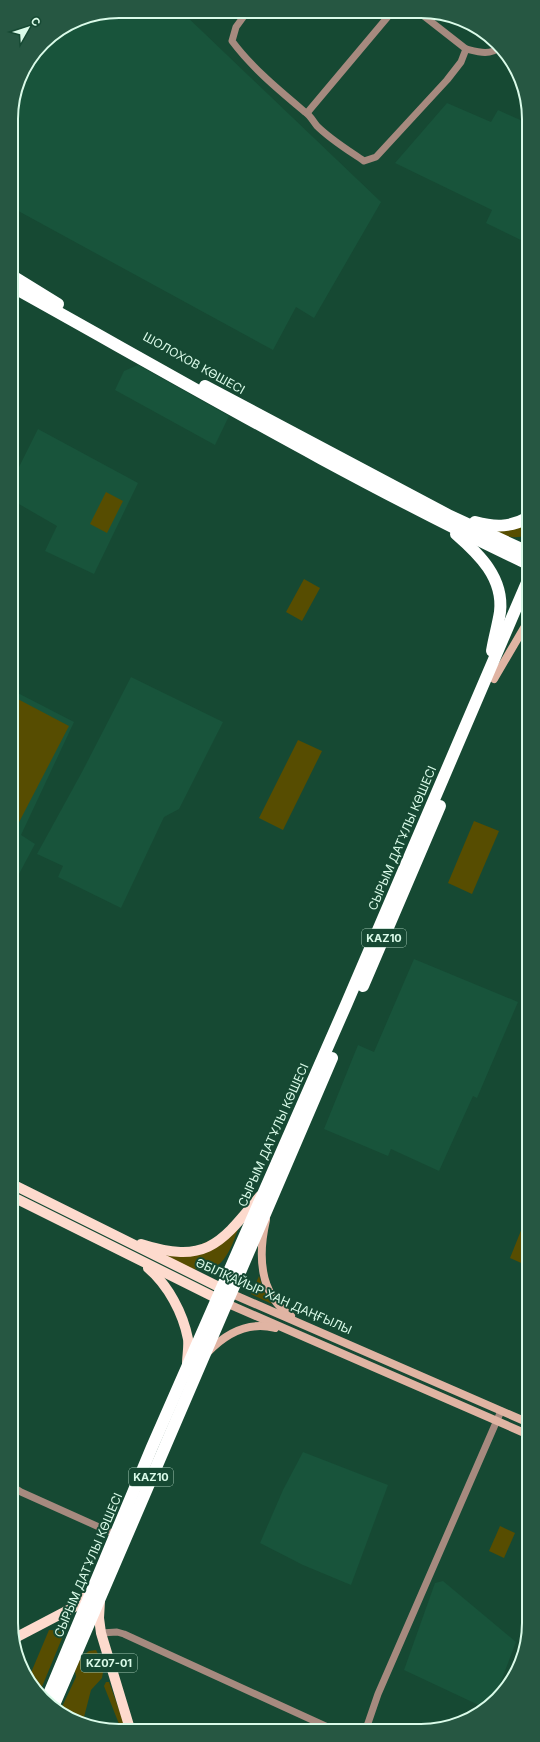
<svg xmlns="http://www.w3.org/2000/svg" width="540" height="1742" font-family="Inter,sans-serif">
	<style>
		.built { fill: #18543b }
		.green { fill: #574d01 }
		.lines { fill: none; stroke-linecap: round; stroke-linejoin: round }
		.street { stroke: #a68a7f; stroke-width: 7 }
		.secondary { stroke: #e0b4a3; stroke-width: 8 }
		.primary { stroke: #fddacd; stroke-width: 10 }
		.highway { stroke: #fff; stroke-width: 12 }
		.labels { text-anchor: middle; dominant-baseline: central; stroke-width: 4; stroke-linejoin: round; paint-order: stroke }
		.shield { fill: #164933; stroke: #9fc6b2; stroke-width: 1 }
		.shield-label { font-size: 11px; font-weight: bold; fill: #dafbe9 }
		.street-label { font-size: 12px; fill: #dafbe9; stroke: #164933 }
		.rim { fill: none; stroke: #dafbe9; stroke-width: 2 }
	</style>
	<rect width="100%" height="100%" fill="#164933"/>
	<g class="built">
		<polygon points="119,11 181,11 381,202 314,318 296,307 273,350 11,207 11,112 19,77 43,42 78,19"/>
		<polygon points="447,103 491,122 498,110 527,123 527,243 486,223 492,210 395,163"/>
		<polygon points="138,365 229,416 215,445 115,390 124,371"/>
		<polygon points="38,429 138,483 94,574 45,551 57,526 12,500 12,481"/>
		<polygon points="131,677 223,722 179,809 164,817 121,908 58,877 63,866 37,854 82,772"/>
		<polygon points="12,690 74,722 21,835 35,844 12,887"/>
		<polygon points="414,959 518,1002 477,1098 473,1096 439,1171 391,1149 388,1156 324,1129 358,1045 374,1052"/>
		<polygon points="303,1452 388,1485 351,1585 303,1565 260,1543 283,1490"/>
		<polygon points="443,1581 516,1642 493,1702 485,1708 404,1670 435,1583"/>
	</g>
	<g class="green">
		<polygon points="106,492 123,501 107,533 90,524"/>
		<path d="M527 522V535C513 540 504 536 492 529Z"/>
		<polygon points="304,579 320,588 302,621 286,612"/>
		<polygon points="12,696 69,726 16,828 12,826"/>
		<polygon points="298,740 322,751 283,830 259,818"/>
		<polygon points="474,821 499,831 472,894 448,883"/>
		<polygon points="528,1213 528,1266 510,1258"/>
		<path d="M239 1227C235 1236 232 1248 226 1256 208 1285 176 1261 154 1251L178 1255Z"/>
		<polygon points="259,1276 264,1292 272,1304 251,1294"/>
		<polygon points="500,1526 515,1533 504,1558 489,1551"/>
		<polygon points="49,1630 65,1631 39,1694 30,1675"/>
		<polygon points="96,1650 104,1666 102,1678 91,1690 83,1721 61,1709 76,1677 75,1671 81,1657 89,1651"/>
		<polygon points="106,1682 109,1682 126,1729 121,1729 104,1686"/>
	</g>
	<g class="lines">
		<g class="street">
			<path d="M247 12 236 27 232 41C252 68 280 91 305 112 310 115 313 121 317 126 331 140 348 150 364 161L376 157 447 80 461 62 466 49 420 13"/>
			<path d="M466 49C478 52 490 56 500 47"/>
			<polyline points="307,113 391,13"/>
			<polyline points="13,1487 21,1492 119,1536"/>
			<polyline points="101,1633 117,1632 124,1634 332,1729"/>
			<polyline points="366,1729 378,1694 501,1411"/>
		</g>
		<g class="secondary">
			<polyline points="494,679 528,621"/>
			<path d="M266 1220C258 1255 259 1294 291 1316"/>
			<polyline points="230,1293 529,1423"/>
			<polyline points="226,1303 529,1435"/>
			<path d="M207 1353C225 1334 248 1321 275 1328"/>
		</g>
		<g class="primary">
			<polyline points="12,1184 227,1291"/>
			<polyline points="13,1197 224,1302"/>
			<path d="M141 1244C207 1265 221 1243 260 1196"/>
			<path d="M148 1268C168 1285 183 1313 188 1339 189 1347 187 1356 187 1364"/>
			<polyline points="100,1601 99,1618 101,1633 130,1729"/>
			<polyline points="13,1639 76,1606 92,1591"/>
		</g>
		<g class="highway">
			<polyline points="11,275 58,304"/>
			<path d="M11 286C182 381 351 480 528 564"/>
			<polyline points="205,386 450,516 528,552"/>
			<path d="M475 522C493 527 510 528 527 518"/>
			<path d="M456 534C479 554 504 578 500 612 498 625 494 638 492 651"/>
			<polyline points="363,986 440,806"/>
			<polyline points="46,1701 152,1447 346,1005 528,580"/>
			<polyline points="54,1705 332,1058"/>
		</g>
	</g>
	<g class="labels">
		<g class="shield">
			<rect x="362" y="929" width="44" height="18" rx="3"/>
			<rect x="129" y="1468" width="44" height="18" rx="3"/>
			<rect x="81" y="1654" width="56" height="18" rx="3"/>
		</g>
		<g class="shield-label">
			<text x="384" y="938">KAZ10</text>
			<text x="151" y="1477">KAZ10</text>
			<text x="109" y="1663">KZ07-01</text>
		</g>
		<g class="street-label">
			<text transform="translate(194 363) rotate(29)">ШОЛОХОВ КӨШЕСІ</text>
			<text transform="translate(402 838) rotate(-67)">СЫРЫМ ДАТҰЛЫ КӨШЕСІ</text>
			<text transform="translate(273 1135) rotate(-66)">СЫРЫМ ДАТҰЛЫ КӨШЕСІ</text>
			<text transform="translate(274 1296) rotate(24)">ӘБІЛҚАЙЫР ХАН ДАҢҒЫЛЫ</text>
			<text transform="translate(88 1565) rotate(-67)">СЫРЫМ ДАТҰЛЫ КӨШЕСІ</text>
		</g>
	</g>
	<path d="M0 0H540V1742H0ZM119 18H421A101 101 0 0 1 522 119V1623A101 101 0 0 1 421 1724H119A101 101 0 0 1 18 1623V119A101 101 0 0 1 119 18Z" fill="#265742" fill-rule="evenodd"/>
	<path class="rim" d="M119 18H421A101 101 0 0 1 522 119V1623A101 101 0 0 1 421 1724H119A101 101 0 0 1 18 1623V119A101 101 0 0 1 119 18Z"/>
	<g transform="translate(28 28) rotate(51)" stroke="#164933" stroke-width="3" paint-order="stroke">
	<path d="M0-3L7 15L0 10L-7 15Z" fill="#dafbe9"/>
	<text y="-6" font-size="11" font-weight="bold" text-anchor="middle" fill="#dafbe9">С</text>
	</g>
</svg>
